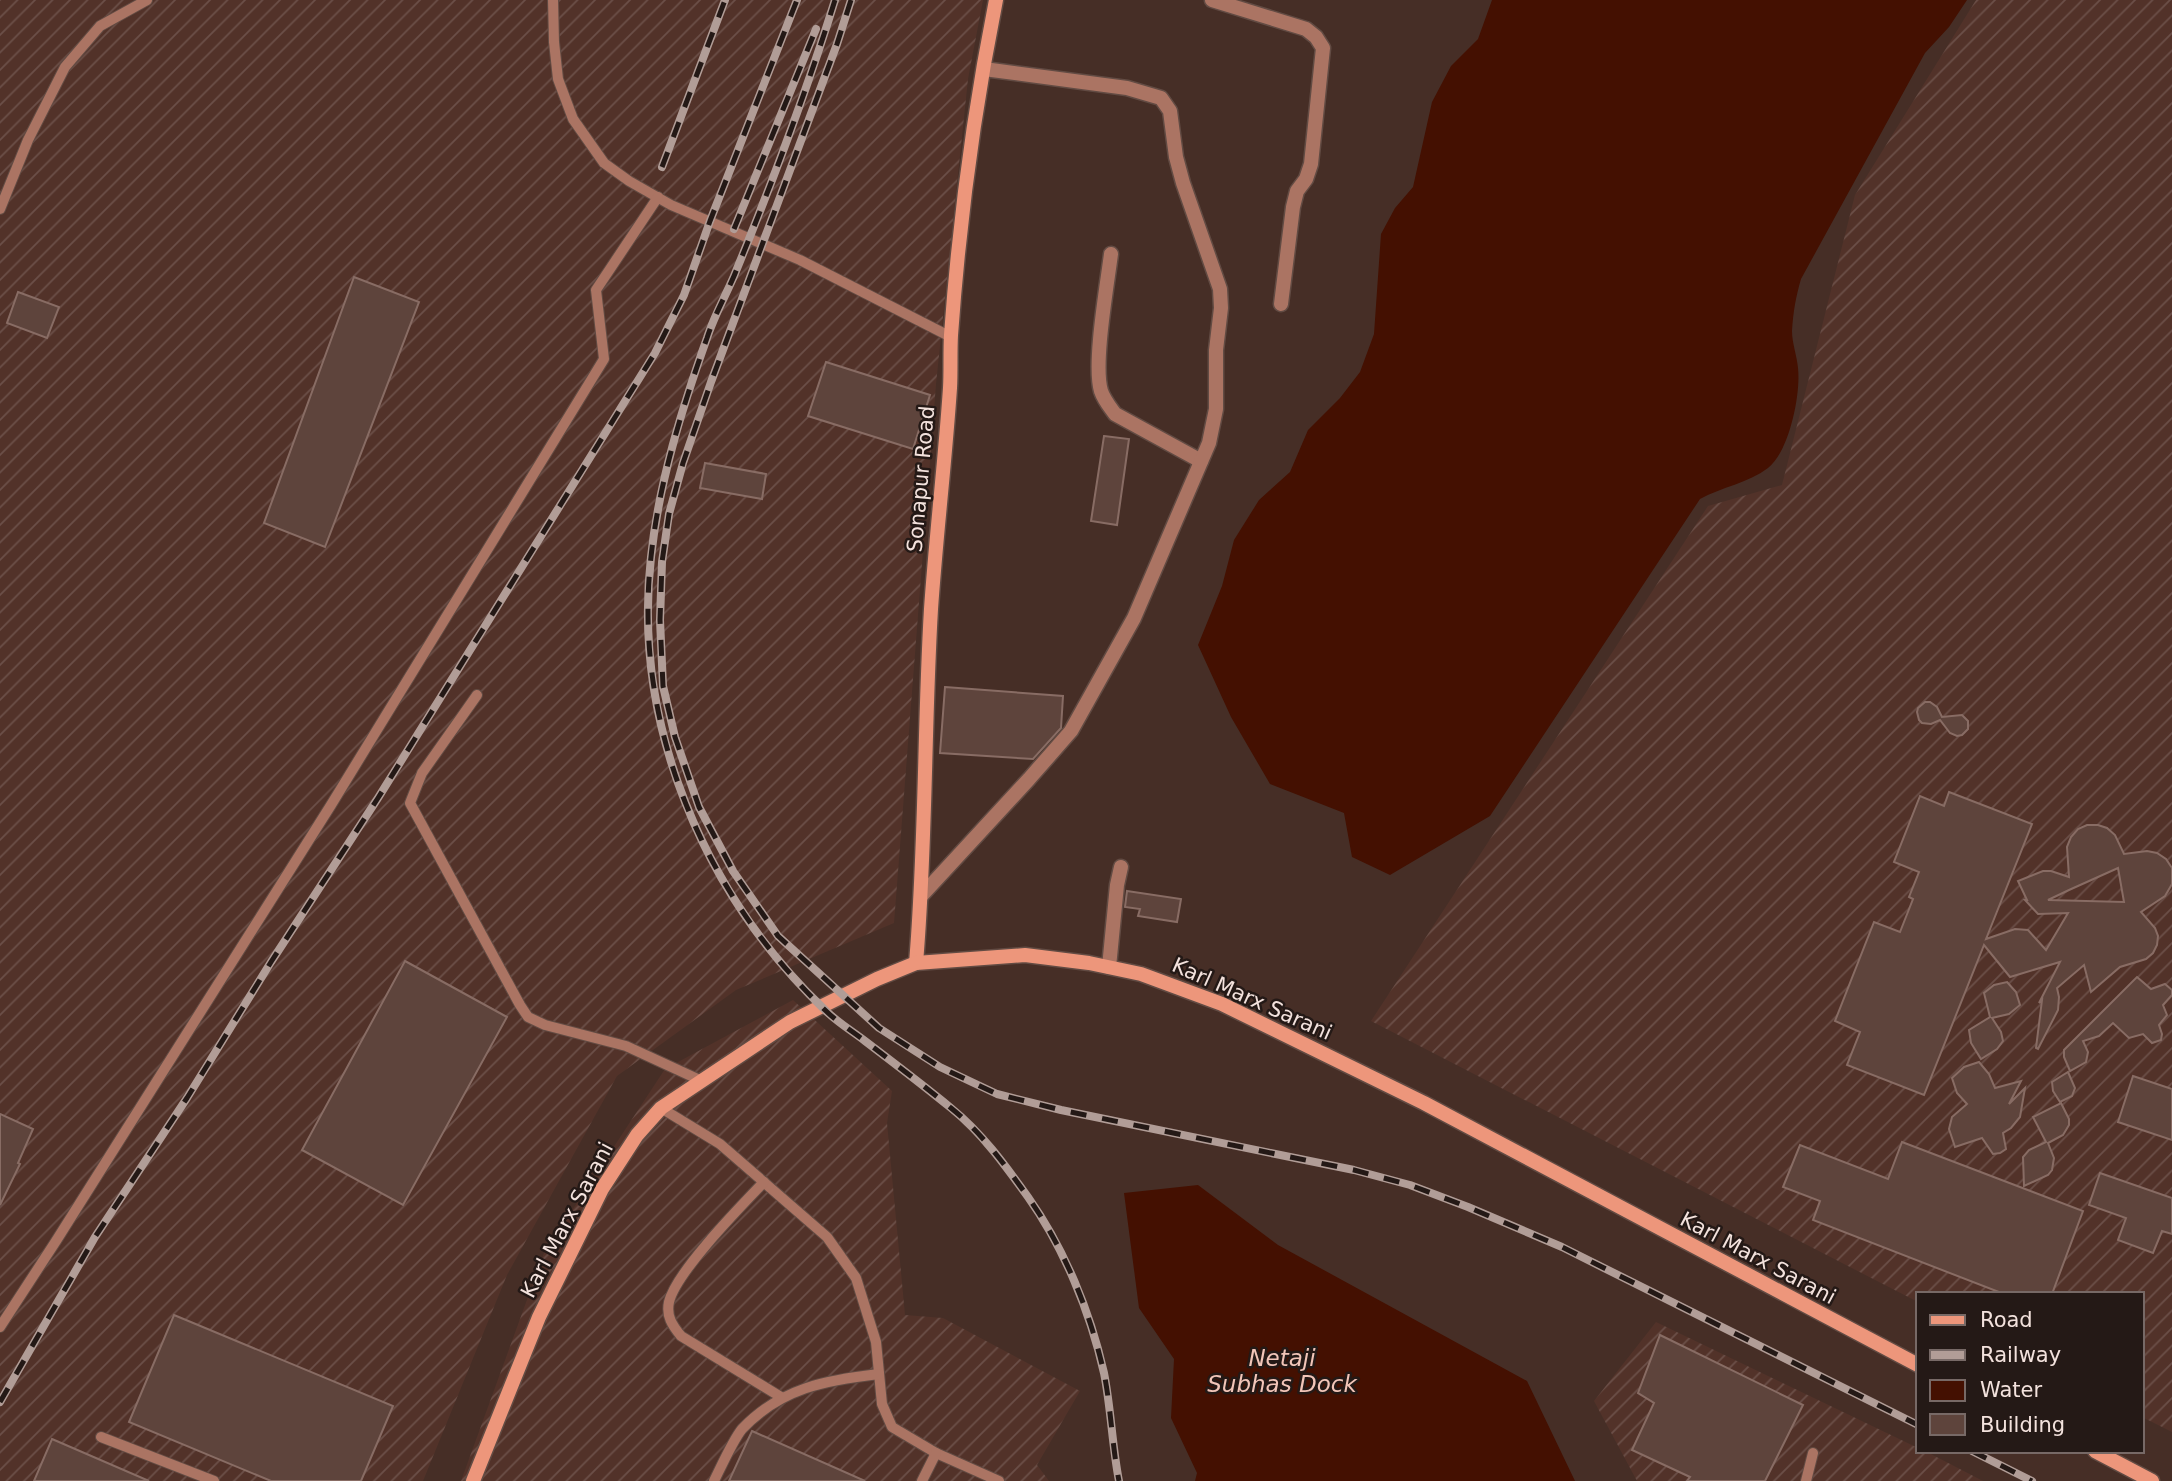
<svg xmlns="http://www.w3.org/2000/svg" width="2172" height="1481" font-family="'DejaVu Sans',sans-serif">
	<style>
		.industrial { fill: url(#industrial-furrows) }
		.water { fill: #441001 }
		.building { fill: #5e443c; stroke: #886c64; stroke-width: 2; fill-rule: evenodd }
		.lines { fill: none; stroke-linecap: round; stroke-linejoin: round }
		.lane-casing { stroke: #624b43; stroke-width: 12 }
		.street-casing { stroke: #624b43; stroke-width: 17 }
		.secondary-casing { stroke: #624b43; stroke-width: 17 }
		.lane { stroke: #ab7463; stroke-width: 10 }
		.street { stroke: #ab7463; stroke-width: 14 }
		.secondary { stroke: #ed967b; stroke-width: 14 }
		.rail-casing { stroke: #b19d97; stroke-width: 8 }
		.rail { stroke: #241916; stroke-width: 5; stroke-dasharray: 16; stroke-linecap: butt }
		.labels { text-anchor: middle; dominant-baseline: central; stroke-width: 5; stroke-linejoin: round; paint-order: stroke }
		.street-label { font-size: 21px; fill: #f3e2dd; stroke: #241916 }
		.water-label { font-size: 23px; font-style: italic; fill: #f2c5b8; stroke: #241916 }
	</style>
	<defs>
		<pattern id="industrial-furrows" width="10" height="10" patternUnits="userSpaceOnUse" patternTransform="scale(1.75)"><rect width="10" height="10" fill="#523229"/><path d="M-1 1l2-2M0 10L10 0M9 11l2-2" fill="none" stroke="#6b4f48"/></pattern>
	</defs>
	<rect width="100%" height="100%" fill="#462e26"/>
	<g class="industrial">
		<polygon points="0,0 983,0 968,79 936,384 894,923 736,990 617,1076 507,1275 423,1481 0,1481"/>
		<polygon points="1976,0 2172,0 2172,1432 2142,1417 2142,1294 1918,1294 1918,1302 1371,1021 1708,506 1782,485 1855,195"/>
		<polygon points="793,1000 892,1091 887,1123 905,1315 943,1318 1080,1391 1037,1465 1049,1481 461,1481 544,1253 665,1069"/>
		<polygon points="1656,1322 1918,1448 1918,1451 1925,1451 1983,1481 1637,1481 1594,1401"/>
	</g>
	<g class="water">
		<path d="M1492 0H1967L1949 27 1925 53 1801 279C1796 296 1793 312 1792 331 1792 343 1797 356 1798 368 1801 394 1789 452 1768 468 1748 483 1722 487 1700 499L1490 816 1390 875 1352 857 1344 813 1270 784 1231 717 1198 645 1222 586 1234 540 1259 500 1290 472 1308 430 1340 398 1360 372 1374 334 1381 234 1395 208 1413 187 1432 102 1451 66 1478 39Z"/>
		<polygon points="1198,1185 1278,1245 1527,1381 1575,1481 1195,1481 1197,1473 1171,1418 1174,1359 1139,1308 1124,1193"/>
	</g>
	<g class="building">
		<polygon points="354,277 419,302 325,547 264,523"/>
		<polygon points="18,292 59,307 47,338 7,323"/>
		<polygon points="826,362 930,395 913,449 808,416"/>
		<polygon points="1104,436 1129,439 1117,525 1091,521"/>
		<polygon points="705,463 766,474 762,499 700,488"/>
		<polygon points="945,687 1063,696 1061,728 1033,759 940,753"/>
		<polygon points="1925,702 1930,702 1937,707 1942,717 1962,715 1968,721 1968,729 1962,735 1957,736 1950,733 1940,720 1931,724 1922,723 1919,720 1917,712 1918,708"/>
		<path d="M1949 792 2032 824 1986 939 2015 929 2028 930 2046 950 2068 913 2038 914 2025 900H2027L2018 881 2043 871H2051L2069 877 2067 847 2071 837 2078 829 2087 825H2098L2107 828 2115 835 2124 854 2147 851 2157 853 2166 859 2172 868V884L2165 896 2141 912 2155 928 2158 936 2157 945 2153 953 2146 959 2120 967 2091 992 2084 965 2057 988 2059 997 2058 1010 2038 1049 2036 1048 2042 1000 2039 1003 2060 962 2010 977 1984 945 1924 1095 1847 1065 1860 1032 1835 1021 1874 922 1900 932 1913 899 1909 897 1919 872 1894 862 1920 796 1944 806ZM2118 868 2124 902 2048 900 2069 890Z"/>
		<polygon points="1127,891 1181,899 1177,922 1138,916 1140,909 1125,907"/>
		<polygon points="405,961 507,1017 403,1205 302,1150"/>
		<polygon points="2137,977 2151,989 2165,984 2172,990 2172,995 2163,1005 2167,1015 2159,1025 2162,1034 2161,1040 2152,1043 2143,1034 2129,1038 2113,1023 2099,1036 2083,1041 2088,1052 2086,1062 2070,1071 2064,1057 2064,1050"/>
		<polygon points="2007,982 2016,992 2020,1005 2009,1014 1992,1018 2001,1032 2003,1041 1997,1049 1981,1059 1971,1043 1969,1030 1990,1017 1984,993 1994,985"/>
		<polygon points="1979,1062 1989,1074 1995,1088 2021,1081 2009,1104 2025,1088 2020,1117 2011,1128 2003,1133 2006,1149 2000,1153 1993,1154 1982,1138 1955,1147 1949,1129 1952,1117 1967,1104 1957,1093 1952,1078 1964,1067"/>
		<polygon points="2068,1072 2075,1088 2072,1096 2060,1102 2053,1091 2052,1082"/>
		<polygon points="2133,1076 2172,1089 2172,1140 2118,1122"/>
		<polygon points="2061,1103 2069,1119 2069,1125 2063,1135 2048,1143 2054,1158 2052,1170 2048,1175 2024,1186 2023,1157 2029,1150 2046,1142 2033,1117"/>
		<polygon points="0,1114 33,1129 18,1163 20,1164 0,1205"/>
		<polygon points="1902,1142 2083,1211 2052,1294 2004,1294 1813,1220 1820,1201 1783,1187 1800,1145 1888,1179"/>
		<polygon points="2100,1173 2172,1198 2172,1234 2162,1231 2153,1253 2118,1240 2126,1218 2089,1205"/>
		<polygon points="174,1315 393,1406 361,1481 271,1481 129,1422"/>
		<polygon points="1660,1335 1803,1405 1765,1481 1687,1481 1690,1477 1632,1450 1654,1403 1638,1393"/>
		<polygon points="752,1431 865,1481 729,1481"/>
		<polygon points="52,1439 149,1481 34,1481"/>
	</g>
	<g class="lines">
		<g class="lane-casing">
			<g id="lane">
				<polyline points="553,0 554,42 558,79 573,119 604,163 629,181 671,205 800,260 951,337"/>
				<polyline points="0,209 28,140 65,67 100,26 147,0"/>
				<polyline points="477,695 422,773 410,803 520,1005 528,1017 545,1025 626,1046 702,1081"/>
				<polyline points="661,1108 720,1144 827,1237 856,1278 876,1342 882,1404 892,1427 936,1453 999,1481"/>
				<path d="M764 1182C741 1206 676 1272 669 1302 666 1316 672 1325 681 1336L781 1397"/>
				<polyline points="0,1327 56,1241 331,805 604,359 596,290 658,197"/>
				<polyline points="101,1437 214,1481"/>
				<path d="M714 1481C721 1467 733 1440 742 1429 781 1388 826 1380 879 1374"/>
				<polyline points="922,1481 936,1453"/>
				<polyline points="1806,1481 1813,1453"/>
			</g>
		</g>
		<g class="street-casing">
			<g id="street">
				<polyline points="1212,0 1306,29 1316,37 1323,48 1311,164 1306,179 1297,191 1293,207 1281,304"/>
				<path d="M1111 254C1107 286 1093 364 1101 391 1104 400 1110 407 1115 414L1201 461"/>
				<polyline points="922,895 1029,779 1071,731 1134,618 1209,443 1216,409 1216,350 1221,308 1220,289 1183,183 1176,157 1170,111 1161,98 1127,88 984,69"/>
				<polyline points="1109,967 1117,885 1121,867"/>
			</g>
		</g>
		<g class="secondary-casing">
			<g id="secondary">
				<path d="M916 963C926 846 924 727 931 609 936 536 945 462 950 388 951 371 950 353 951 335 959 223 974 110 996 0"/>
				<polyline points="2095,1451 2152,1481"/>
				<polyline points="473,1481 539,1317 602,1189 637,1135 661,1108 790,1022 877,979 916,963 1025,955 1089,963 1141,974 1222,1004 1424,1103 1918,1365"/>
			</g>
		</g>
		<use href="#lane" class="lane"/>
		<use href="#street" class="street"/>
		<use href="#secondary" class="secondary"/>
		<g class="rail-casing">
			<g id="rail">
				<path d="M835 0C806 93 771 186 734 276 725 297 714 316 707 338 682 408 659 482 651 557 632 725 704 894 825 1010 837 1022 852 1031 865 1041 894 1063 923 1085 951 1108 982 1133 1005 1165 1028 1197 1064 1248 1090 1311 1104 1373 1111 1408 1112 1445 1119 1481"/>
				<polyline points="851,0 837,44 711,382 683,463 669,514 662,562 660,620 663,686 675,737 699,807 733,871 778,936 879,1028 940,1067 997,1094 1061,1110 1354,1170 1410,1185 1468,1207 1562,1247 1918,1425"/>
				<polyline points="662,167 725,0"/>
				<polyline points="734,229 816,29"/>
				<polyline points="0,1402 95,1237 187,1098 271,962 378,798 655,353 684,295 710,221 797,0"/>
				<polyline points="1972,1451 2032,1481"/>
			</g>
		</g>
		<use href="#rail" class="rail"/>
	</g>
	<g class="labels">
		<g class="street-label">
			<text transform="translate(921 479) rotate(-85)">Sonapur Road</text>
			<text transform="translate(1252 999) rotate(24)">Karl Marx Sarani</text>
			<text transform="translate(567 1220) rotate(-62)">Karl Marx Sarani</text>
			<text transform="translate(1758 1258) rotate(28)">Karl Marx Sarani</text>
		</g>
		<g class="water-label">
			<text x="1282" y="1358">Netaji<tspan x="1282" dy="26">Subhas Dock</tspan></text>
		</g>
	</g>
	<rect x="1916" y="1292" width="228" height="161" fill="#241916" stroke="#776966" stroke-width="2"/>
	<rect x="1930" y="1315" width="35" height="10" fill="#ed967b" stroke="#776966" stroke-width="2"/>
	<text x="1980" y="1327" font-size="21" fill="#f3e2dd">Road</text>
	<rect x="1930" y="1350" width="35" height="10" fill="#b19d97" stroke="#776966" stroke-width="2"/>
	<text x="1980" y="1362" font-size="21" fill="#f3e2dd">Railway</text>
	<rect x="1930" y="1380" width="35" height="21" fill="#441001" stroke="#776966" stroke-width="2"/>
	<text x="1980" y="1397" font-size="21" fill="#f3e2dd">Water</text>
	<rect x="1930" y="1414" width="35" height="21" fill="#5e443c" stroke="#776966" stroke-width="2"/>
	<text x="1980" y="1432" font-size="21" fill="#f3e2dd">Building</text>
</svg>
